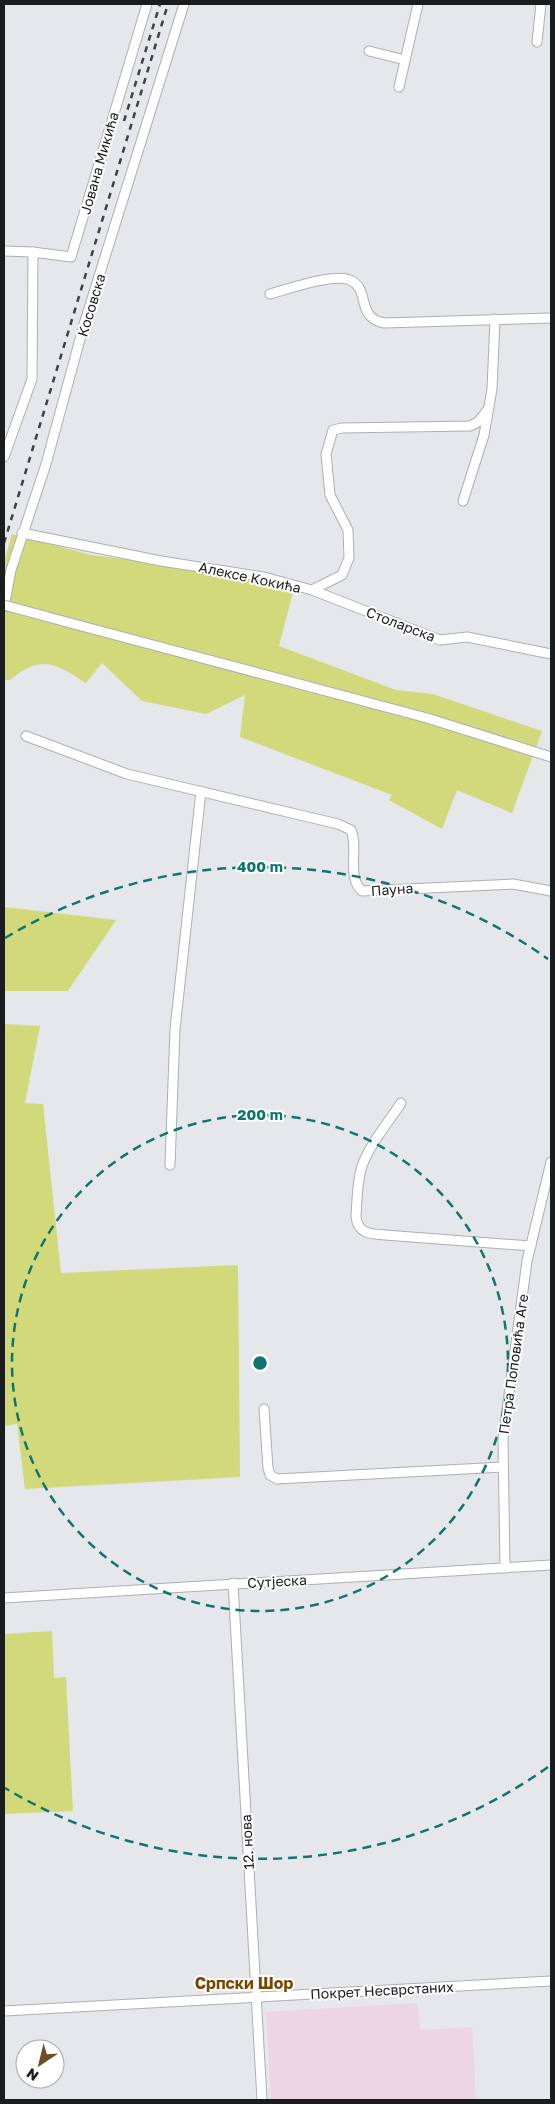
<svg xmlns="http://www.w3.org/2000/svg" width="555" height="2104" font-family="'Golos Text',sans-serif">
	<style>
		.industrial { fill: #edd5e1 }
		.green { fill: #d2d97a }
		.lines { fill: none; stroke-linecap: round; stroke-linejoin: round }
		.minor-casing { stroke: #aeafb2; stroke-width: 11 }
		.minor { stroke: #fff; stroke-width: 9 }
		.rail { stroke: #404143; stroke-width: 2.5; stroke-dasharray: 6 6; stroke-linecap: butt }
		.minor-bridge-casing { stroke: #aeafb2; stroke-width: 11; stroke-linecap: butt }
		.minor-bridge { stroke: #fff; stroke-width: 9 }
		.ring { fill: none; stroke: #0f766e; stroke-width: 2.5; stroke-dasharray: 9 6 }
		.labels { text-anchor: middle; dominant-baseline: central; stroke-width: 4; stroke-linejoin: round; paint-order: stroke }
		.street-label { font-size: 14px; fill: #1b1c1d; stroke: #fff }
		.quarter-label { font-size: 16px; font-weight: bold; fill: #784500; stroke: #fff }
		.centre { fill: #0f766e; stroke: #fff; stroke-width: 2.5 }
		.ring-label { font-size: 15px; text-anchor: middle; font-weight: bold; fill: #0f766e; stroke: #fff; stroke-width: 4; stroke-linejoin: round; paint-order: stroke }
	</style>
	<rect width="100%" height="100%" fill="#e5e7ea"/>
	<polygon class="industrial" points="417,2003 421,2030 472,2027 476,2100 271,2100 266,2012"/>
	<g class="green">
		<path d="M12 534 91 555 210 570 294 588 279 646 396 690 433 694 542 731 512 813 457 790 442 829 389 800 392 795 240 737 245 695 206 714 142 701 102 663 86 683C55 663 41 654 10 680H4V562Z"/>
		<polygon points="4,907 116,920 68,991 4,991"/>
		<polygon points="4,1024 40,1026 25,1103 43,1104 61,1273 238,1265 240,1477 25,1489 17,1424 4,1426"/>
		<polygon points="52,1631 54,1678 66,1677 73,1811 4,1814 4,1634"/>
	</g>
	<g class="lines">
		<g class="minor-casing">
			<g id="minor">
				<polyline points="537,42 541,4"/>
				<polyline points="369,51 405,60"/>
				<polyline points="399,87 418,4"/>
				<polyline points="4,251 33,252 71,257 147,4"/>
				<path d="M270 294C288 289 333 273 350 280 371 289 355 317 384 323L551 318"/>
				<polyline points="4,457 32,379 33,252"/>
				<polyline points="463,501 484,435 492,389 495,319"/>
				<polyline points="22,533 161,561 264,577 312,590 440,640 467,637 551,654"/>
				<polyline points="312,590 342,575 349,558 348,530 330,495 326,454 333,430 342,428 470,426 478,422 489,408"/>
				<polyline points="4,607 11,570 46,464 85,321 184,4"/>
				<polyline points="74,624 427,718 551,757"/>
				<path d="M26 736 127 774 338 824 351 830C359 848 346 877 362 891L513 884 551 891"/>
				<path d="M401 1103C388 1123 370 1144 362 1166 357 1182 357 1201 356 1217 358 1234 371 1234 385 1235L531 1246"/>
				<polyline points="170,1165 175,1029 201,791"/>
				<polyline points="264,1409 268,1468 270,1475 277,1479 503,1467"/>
				<polyline points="505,1568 503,1439 527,1261 551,1162"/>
				<polyline points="233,1583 262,2100"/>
				<polyline points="4,1598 551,1565"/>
				<polyline points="4,2011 551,1981"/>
			</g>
		</g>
		<use href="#minor" class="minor"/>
		<g class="rail">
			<polyline points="124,121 160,4"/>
			<polyline points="4,543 168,4"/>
		</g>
		<g class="minor-bridge-casing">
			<polyline id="minor-bridge" points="4,605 74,624"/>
		</g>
		<use href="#minor-bridge" class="minor-bridge"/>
	</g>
	<g class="ring">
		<circle cx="260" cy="1363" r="248"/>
		<path d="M548 1767A496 496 0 0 1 5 1788M5 938A496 496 0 0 1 548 959"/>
	</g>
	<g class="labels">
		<g class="street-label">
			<text transform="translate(99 163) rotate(-74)">Јована Микића</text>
			<text transform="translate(91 305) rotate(-73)">Косовска</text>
			<text transform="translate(250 577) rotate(12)">Алексе Кокића</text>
			<text transform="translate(401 624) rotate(21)">Столарска</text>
			<text transform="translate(392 889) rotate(-4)">Пауна</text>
			<text transform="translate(513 1364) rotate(-82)">Петра Поповића Аге</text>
			<text transform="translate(277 1581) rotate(-3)">Сутјеска</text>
			<text transform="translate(247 1842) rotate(-93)">12. нова</text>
			<text transform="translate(382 1990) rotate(-3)">Покрет Несврстаних</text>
		</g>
		<g class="quarter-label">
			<text x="244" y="1983">Српски Шор</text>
		</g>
	</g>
	<circle cx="260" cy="1363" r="8" class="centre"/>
	<g class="ring-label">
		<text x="260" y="872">400 m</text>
		<text x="260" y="1120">200 m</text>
	</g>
	<rect width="555" height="2104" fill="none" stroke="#1b1c1d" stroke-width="10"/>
	<g transform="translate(40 2064) rotate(215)"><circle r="24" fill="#ffffff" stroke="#a4a4a5"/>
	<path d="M0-4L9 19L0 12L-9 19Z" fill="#714d27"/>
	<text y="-8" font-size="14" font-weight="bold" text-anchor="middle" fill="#1b1c1d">N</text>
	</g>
</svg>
